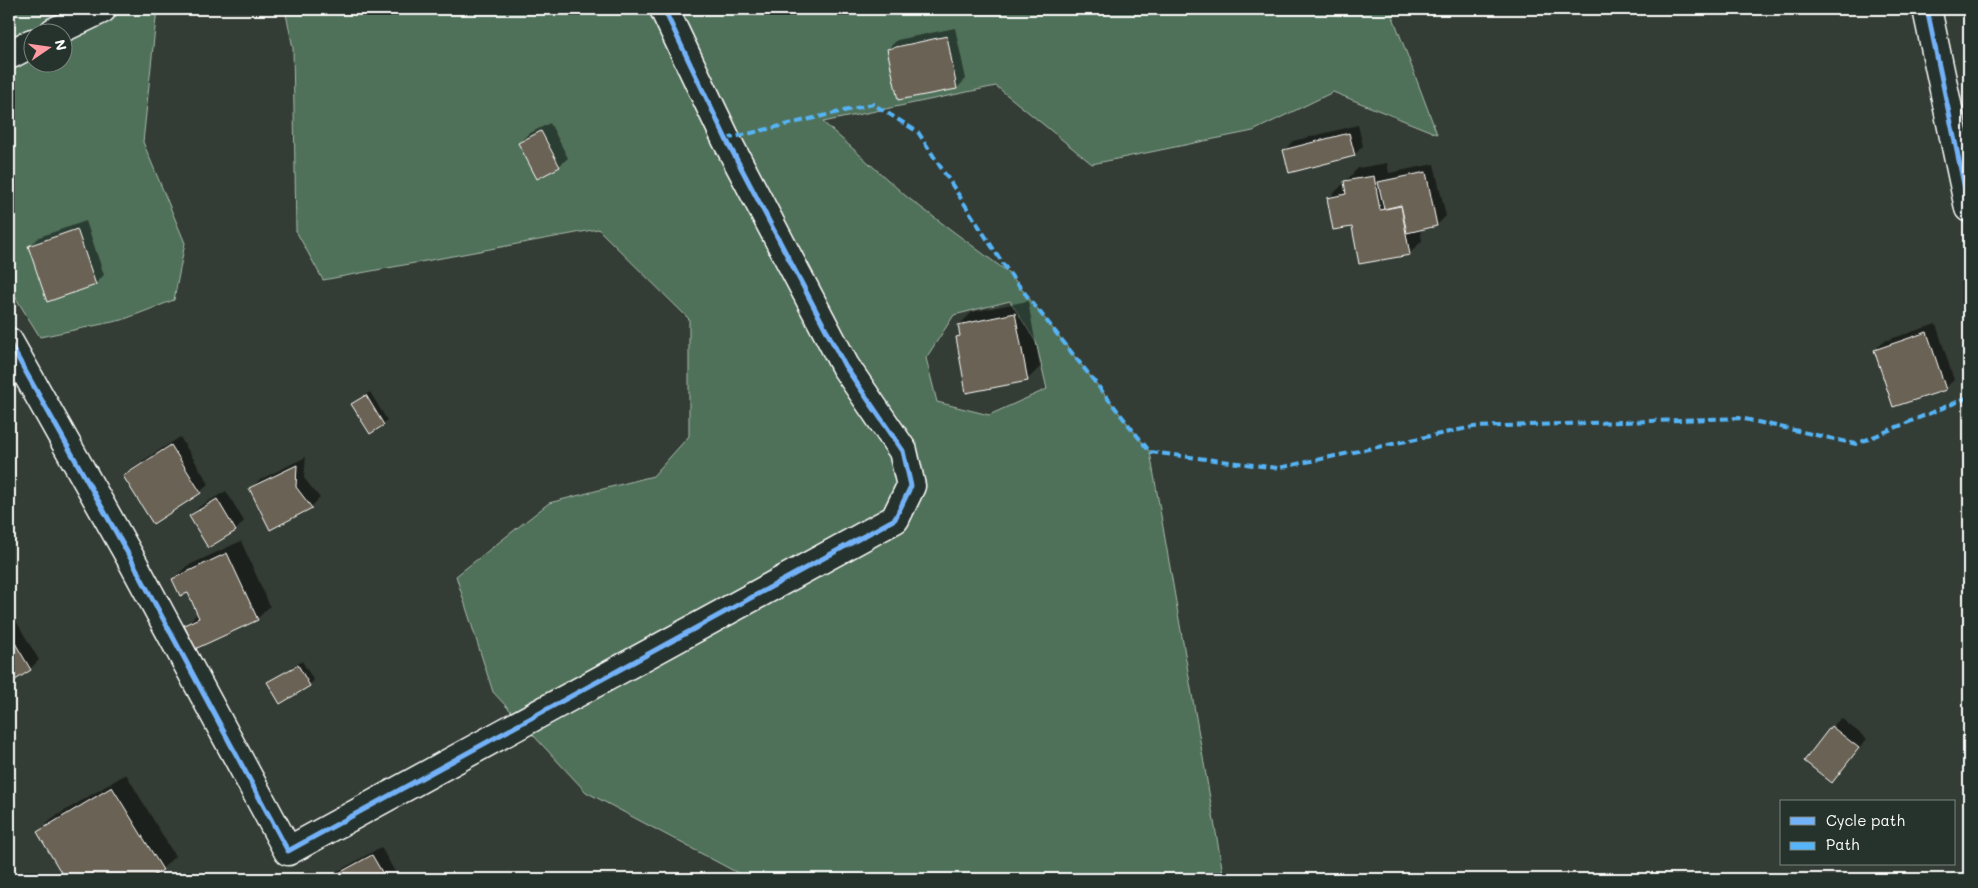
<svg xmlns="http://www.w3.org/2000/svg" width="1978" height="888" font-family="Mali,sans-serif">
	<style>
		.green { fill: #50715a; stroke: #a8b8ac; fill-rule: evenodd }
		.shadow { fill: #0007 }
		.building { fill: #6b6354; stroke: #fff }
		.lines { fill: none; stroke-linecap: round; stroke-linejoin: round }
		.minor-casing { stroke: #fff; stroke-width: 31 }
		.minor { stroke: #26332d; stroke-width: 28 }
		.quiet { stroke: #56b5f8; stroke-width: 4; stroke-dasharray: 8 4; stroke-linecap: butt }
		.cycleway-casing { stroke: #26332d; stroke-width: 8 }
		.cycleway { stroke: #73b2f8; stroke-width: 5 }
	</style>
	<rect width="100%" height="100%" fill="#343d35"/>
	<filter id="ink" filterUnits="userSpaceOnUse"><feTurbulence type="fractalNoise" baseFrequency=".02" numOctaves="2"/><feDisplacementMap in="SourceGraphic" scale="10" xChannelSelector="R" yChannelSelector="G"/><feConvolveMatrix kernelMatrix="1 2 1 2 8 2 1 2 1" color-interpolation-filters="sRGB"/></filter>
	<g filter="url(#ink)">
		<g class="green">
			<path d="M9 9H157L143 142 185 243 174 300 122 320 40 337 9 287ZM32 32H62V62H32Z"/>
			<path d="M285 9H1390L1437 134 1333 92 1253 131 1092 164 996 86 823 122 907 197 1009 273 1150 452 1224 879H749L586 792 493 692 456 576 549 503 653 476 689 436V319L598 229 323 280 296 231 293 48ZM1010 301 1036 342 1047 389 989 415 937 402 926 358 954 315Z"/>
		</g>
		<g class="shadow">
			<polygon points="955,28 966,79 957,88 888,49 897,40"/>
			<polygon points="550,123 568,158 559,166 519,143 528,134"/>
			<polygon points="1358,125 1363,146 1354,155 1285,150 1293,141"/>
			<polygon points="1387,163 1389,173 1434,164 1446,216 1437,225 1420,228 1422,241 1409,254 1353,226 1329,198 1342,185 1346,184 1345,182 1358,168"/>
			<polygon points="86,221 104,275 95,284 30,246 39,237"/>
			<polygon points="1028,301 1040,367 1027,380 957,337 961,333 959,325 972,312"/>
			<polygon points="1936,324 1954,380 1945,388 1875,350 1884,341"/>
			<polygon points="370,392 387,420 383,424 353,404"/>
			<polygon points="180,437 209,484 200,492 125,476 133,467"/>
			<polygon points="306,457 304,478 320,498 311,507 270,528 250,489 259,480"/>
			<polygon points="226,491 244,521 236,530 209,546 190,516 199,507"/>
			<polygon points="241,541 270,606 257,619 186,625 198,613 188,591 173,579 187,566"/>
			<polygon points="9,609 39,660 30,669 9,682"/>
			<polygon points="302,661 314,681 280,702 269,683"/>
			<polygon points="1841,718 1867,739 1832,781 1832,727"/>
			<polygon points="126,774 175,856 162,869 146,879 66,879 38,833 51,819"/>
			<polygon points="381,847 399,879 327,879 331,875"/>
		</g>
		<g class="building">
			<polygon points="947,36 957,89 898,100 887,49"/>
			<polygon points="541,131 560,167 537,179 518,143"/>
			<polygon points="1349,133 1355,156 1289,173 1283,150"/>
			<polygon points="1426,172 1437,226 1407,233 1401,205 1384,209 1378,182"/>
			<polygon points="1374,176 1380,210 1401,206 1410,255 1359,264 1352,227 1333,230 1327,198 1346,194 1344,181"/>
			<polygon points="77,229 96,285 47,302 28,246"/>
			<polygon points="1015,313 1028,381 966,393 956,337 960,336 958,325"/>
			<polygon points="1927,332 1946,390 1893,407 1874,350"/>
			<polygon points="366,395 384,425 370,434 351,404"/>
			<polygon points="171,445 201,493 153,524 123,476"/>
			<polygon points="297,465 296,487 312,508 270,530 249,488"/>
			<polygon points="217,499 236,531 208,548 189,516"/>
			<polygon points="227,553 258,620 195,649 184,625 199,618 188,593 180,596 172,579"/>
			<polygon points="9,633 31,670 9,684"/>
			<polygon points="298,665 310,686 280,704 267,682"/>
			<polygon points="1831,726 1859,748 1832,783 1804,761"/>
			<polygon points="112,787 163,870 148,879 65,879 37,832"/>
			<polygon points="372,855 386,879 328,879"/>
		</g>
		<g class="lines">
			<g class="minor-casing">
				<g id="minor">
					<polyline points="1927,9 1969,208"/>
					<polyline points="54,32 102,9"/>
					<polyline points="9,55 32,43"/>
					<polyline points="9,342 131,559 288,851 895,519 911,486 903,451 845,366 726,139 664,9"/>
				</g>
			</g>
			<use href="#minor" class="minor"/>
			<polyline class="quiet" points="726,139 873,104 918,132 1009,273 1150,452 1278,468 1473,427 1740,418 1856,444 1969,397"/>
			<g class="cycleway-casing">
				<g id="cycleway">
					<polyline points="1927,9 1969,208"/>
					<polyline points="9,342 131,559 288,851 895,519 911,486 903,451 845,366 726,139 664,9"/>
				</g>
			</g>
			<use href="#cycleway" class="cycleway"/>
		</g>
	</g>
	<rect width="1978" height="888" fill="none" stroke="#26332d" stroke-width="30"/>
	<rect x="15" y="15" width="1948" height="858" fill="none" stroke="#fff" stroke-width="2" filter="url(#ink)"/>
	<rect x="1780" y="800" width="175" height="65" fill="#26332d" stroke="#7d8581"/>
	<rect x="1790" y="817" width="25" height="8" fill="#73b2f8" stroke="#7d8581"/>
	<text x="1826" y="826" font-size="15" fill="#ffffff">Cycle path</text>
	<rect x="1790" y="842" width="25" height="8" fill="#56b5f8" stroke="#7d8581"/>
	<text x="1826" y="850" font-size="15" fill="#ffffff">Path</text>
	<g transform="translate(48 48) rotate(77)"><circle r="24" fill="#26332d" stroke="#7d8581"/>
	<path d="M0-4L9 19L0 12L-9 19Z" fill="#ff9aa2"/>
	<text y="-8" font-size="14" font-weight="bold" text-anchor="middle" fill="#ffffff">N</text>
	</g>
</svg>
